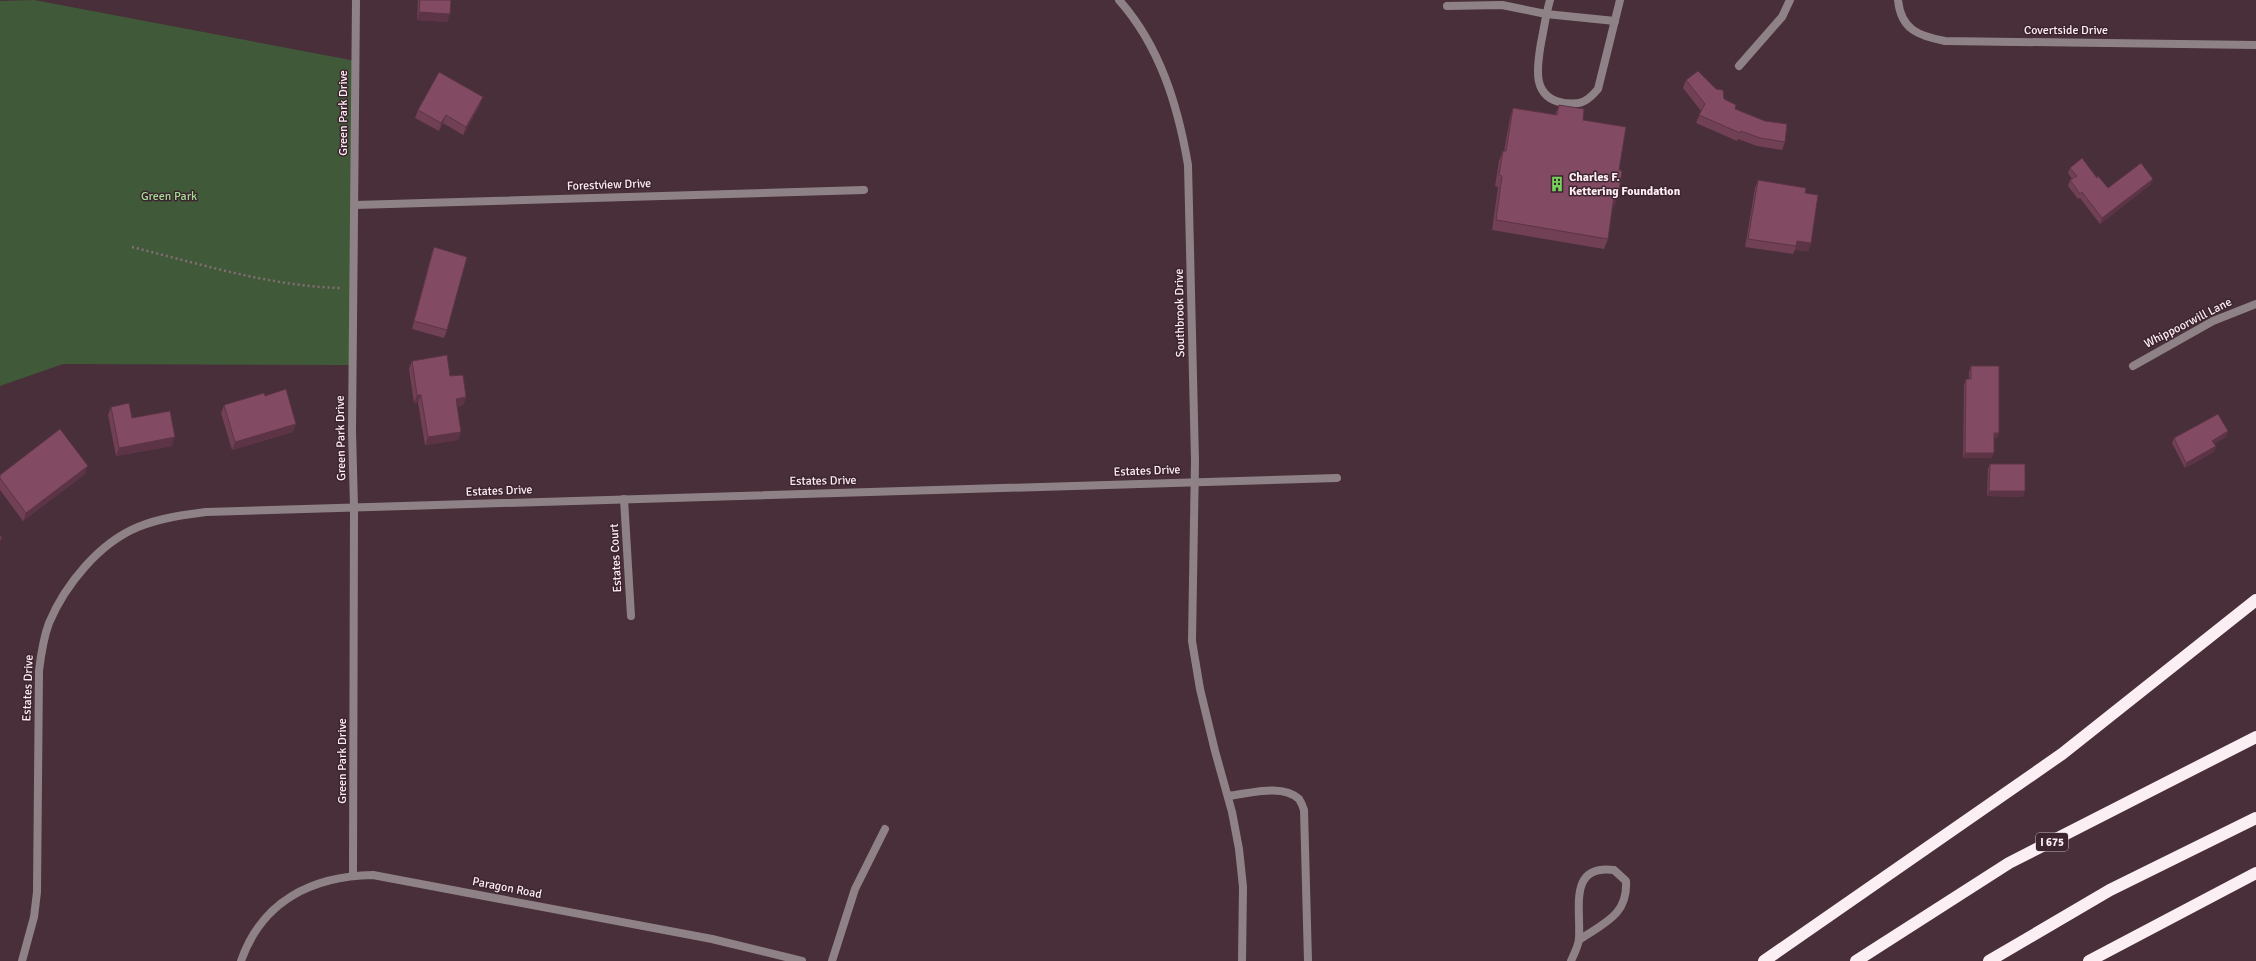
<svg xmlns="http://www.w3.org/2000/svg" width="2256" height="961" font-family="Signika,sans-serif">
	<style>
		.green { fill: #405a39 }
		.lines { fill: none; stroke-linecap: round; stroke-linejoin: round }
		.path { stroke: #836d75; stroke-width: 2.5; stroke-dasharray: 2 3; stroke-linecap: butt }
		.service { stroke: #8f8287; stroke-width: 8 }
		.minor { stroke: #8f8287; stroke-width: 8 }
		.motorway { stroke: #fceff4; stroke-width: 12 }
		.wall { fill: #714055 }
		.shaded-wall { fill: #5c3445 }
		.building { fill: #834b63; stroke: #5c3445 }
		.labels { text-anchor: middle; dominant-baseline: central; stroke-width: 3; stroke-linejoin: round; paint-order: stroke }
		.shield { fill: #3d252f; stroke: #c4b2b9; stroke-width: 1 }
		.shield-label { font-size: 11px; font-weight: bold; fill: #feeef4 }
		.street-label { font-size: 12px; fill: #feeef4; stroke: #3d252f }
		.poi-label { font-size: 12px; font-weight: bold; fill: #feeef4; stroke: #3d252f; text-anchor: start }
		.park-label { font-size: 12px; fill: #a3db95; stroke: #3d252f }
	</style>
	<rect width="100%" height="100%" fill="#482f39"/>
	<polygon class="green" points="34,0 356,61 353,365 63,364 0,386 0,1"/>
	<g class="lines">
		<path class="path" d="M132 247C200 264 270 286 340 288"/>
		<g class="service">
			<path d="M1228 796C1248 794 1282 783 1299 799 1301 802 1303 807 1304 810L1308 961"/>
			<path d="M1571 961C1574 954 1579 945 1579 938 1581 909 1568 864 1614 870L1626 881C1628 915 1604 923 1579 940"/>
		</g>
		<g class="minor">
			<path d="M1119 0C1160 46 1178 106 1188 165L1195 461 1192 641 1200 689 1215 751 1232 812 1239 849 1243 887 1242 961"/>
			<path d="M1550 0C1546 14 1544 28 1541 43 1537 67 1531 98 1564 103 1581 105 1587 102 1598 89L1620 0"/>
			<path d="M1898 0C1901 30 1919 36 1945 41L2256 45"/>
			<polyline points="1447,6 1502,5 1546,14 1615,21"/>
			<polyline points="1739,66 1782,17 1790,0"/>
			<polyline points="355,205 864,190"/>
			<polyline points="2133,366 2213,321 2256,304"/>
			<polyline points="624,499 631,616"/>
			<polyline points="353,875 354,507 352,431 356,0"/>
			<path d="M22 961 34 917 37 892 39 671C41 654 43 639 49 623 65 585 99 543 138 527 160 518 183 515 206 512L1337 478"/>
			<path d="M241 961C262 901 312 876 373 875L712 939 802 961"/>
			<polyline points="832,961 855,889 885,829"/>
		</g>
		<g class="motorway">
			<polyline points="1764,961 2062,754 2256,600"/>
			<polyline points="1856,961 2009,863 2256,737"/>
			<polyline points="1989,961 2110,890 2256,818"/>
			<polyline points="2089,961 2256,873"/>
		</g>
	</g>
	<g class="wall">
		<polygon points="418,0 451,0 447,22 417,20"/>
		<polygon points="1686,80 1724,99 1735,109 1785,142 1782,150 1757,146 1738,139 1737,141 1696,123 1701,111 1683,88"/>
		<polygon points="480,105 463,135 443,123 439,131 415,118 418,110"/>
		<polygon points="1559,105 1583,120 1619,170 1614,207 1612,207 1608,239 1604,249 1492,230 1498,187 1495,186 1499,161 1503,151 1504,151 1510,118 1513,108 1555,115"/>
		<polygon points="2070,168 2097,178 2108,188 2151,184 2100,224 2080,198 2078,199 2068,186 2070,180 2072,179 2068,173"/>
		<polygon points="1758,180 1805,193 1811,243 1808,251 1795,250 1793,254 1745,247 1755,188"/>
		<polygon points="434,247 447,330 444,338 412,329 431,256"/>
		<polygon points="412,361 450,376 466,397 463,405 457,406 458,440 425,445 418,403 414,403 409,369"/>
		<polygon points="1971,366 1999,433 1997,438 1994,438 1992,458 1963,458 1964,385 1966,379 1969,379 1969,372"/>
		<polygon points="224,405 293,432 232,450 221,413"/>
		<polygon points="111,407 132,418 172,446 116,456 108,415"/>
		<polygon points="2228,431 2226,437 2214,444 2216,446 2214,452 2185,468 2172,443 2174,438"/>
		<polygon points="1990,464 2023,497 1987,496 1988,469"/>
		<polygon points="85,474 23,521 0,490 0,475"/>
	</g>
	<g class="shaded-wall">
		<polygon points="419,12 450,14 447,22 417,20"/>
		<polygon points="483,97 480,105 463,135 466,127"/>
		<polygon points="446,115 443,123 439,131 441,123"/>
		<polygon points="2153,179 2151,184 2100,224 2102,218"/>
		<polygon points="1614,196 1618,197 1614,207 1610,207"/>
		<polygon points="1797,241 1811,243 1808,251 1795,250"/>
		<polygon points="417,395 421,395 418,403 414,403"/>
		<polygon points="466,397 463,405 453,407 456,399"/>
		<polygon points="296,424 293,432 232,450 235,442"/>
		<polygon points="2228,431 2226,437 2210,446 2212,441"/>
		<polygon points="461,432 458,440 425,445 428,437"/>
		<polygon points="1994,433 1999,433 1997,438 1992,438"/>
		<polygon points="175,437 172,446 116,456 119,448"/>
		<polygon points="2216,446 2214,452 2185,468 2186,463"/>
		<polygon points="1965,453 1994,453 1992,458 1963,458"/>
		<polygon points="88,466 85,474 23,521 26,513"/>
		<polygon points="1989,491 2025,491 2023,497 1987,496"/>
	</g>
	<g class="building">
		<polygon points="420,0 451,0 450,14 419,12"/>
		<polygon points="1698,71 1716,89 1723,90 1724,99 1736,105 1735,109 1765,121 1787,124 1785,142 1760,138 1741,131 1740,133 1699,115 1705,104 1686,80"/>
		<polygon points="439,72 483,97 466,127 446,115 441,123 418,110"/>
		<polygon points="1559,105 1584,109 1583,120 1626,127 1619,170 1622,171 1618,197 1614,196 1608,239 1496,220 1502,176 1499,175 1503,151 1506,151 1513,108 1557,115"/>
		<polygon points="2082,158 2097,178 2098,176 2108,188 2141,163 2153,179 2102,218 2082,192 2080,194 2070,180 2077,176 2070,168"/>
		<polygon points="1758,180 1806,188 1805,193 1818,195 1811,243 1797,241 1796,246 1748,239"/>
		<polygon points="434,247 467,257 447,330 414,321"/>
		<polygon points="447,355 450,376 463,375 466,397 456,399 461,432 428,437 421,395 417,395 412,361"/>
		<polygon points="1971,366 1999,366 1999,433 1994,433 1994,453 1965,453 1966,379 1971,379"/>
		<polygon points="286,389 296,424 235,442 224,405 264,393 265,396"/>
		<polygon points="129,403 132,418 170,411 175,437 119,448 111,407"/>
		<polygon points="2218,414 2228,431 2212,441 2216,446 2186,463 2174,438"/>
		<polygon points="60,429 88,466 26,513 0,478 0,475"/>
		<polygon points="1990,464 2025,464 2025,491 1989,491"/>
		<polygon points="0,536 2,537 0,542"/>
	</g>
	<defs>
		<g id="building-bare" transform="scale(1.2)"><path d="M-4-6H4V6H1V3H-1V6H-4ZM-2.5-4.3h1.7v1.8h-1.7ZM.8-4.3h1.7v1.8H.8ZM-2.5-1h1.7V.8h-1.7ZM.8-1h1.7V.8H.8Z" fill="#75d25b" stroke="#3d252f" stroke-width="2.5" paint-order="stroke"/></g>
	</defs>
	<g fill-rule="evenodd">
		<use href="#building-bare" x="1557" y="184"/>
	</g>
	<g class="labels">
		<rect class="shield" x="2036" y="833" width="32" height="18" rx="3"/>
		<g class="shield-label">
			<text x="2052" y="842">I 675</text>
		</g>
		<g class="street-label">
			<text x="2066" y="30">Covertside Drive</text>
			<text transform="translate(343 113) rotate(-90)">Green Park Drive</text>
			<text transform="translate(609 185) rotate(-2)">Forestview Drive</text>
			<text transform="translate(1180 313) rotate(-91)">Southbrook Drive</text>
			<text transform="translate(2188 323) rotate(-27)">Whippoorwill Lane</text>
			<text transform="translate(341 438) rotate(-91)">Green Park Drive</text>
			<text transform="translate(1147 471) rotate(-2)">Estates Drive</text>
			<text transform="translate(823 481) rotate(-1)">Estates Drive</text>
			<text transform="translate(499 491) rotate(-2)">Estates Drive</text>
			<text transform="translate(616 558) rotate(-93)">Estates Court</text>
			<text transform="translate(28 688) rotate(-88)">Estates Drive</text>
			<text transform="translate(342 761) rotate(-90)">Green Park Drive</text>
			<text transform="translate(507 888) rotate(11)">Paragon Road</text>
		</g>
		<g class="poi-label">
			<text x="1569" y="177">Charles F.<tspan x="1569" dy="14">Kettering Foundation</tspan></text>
		</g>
		<g class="park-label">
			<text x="169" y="196">Green Park</text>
		</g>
	</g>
</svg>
